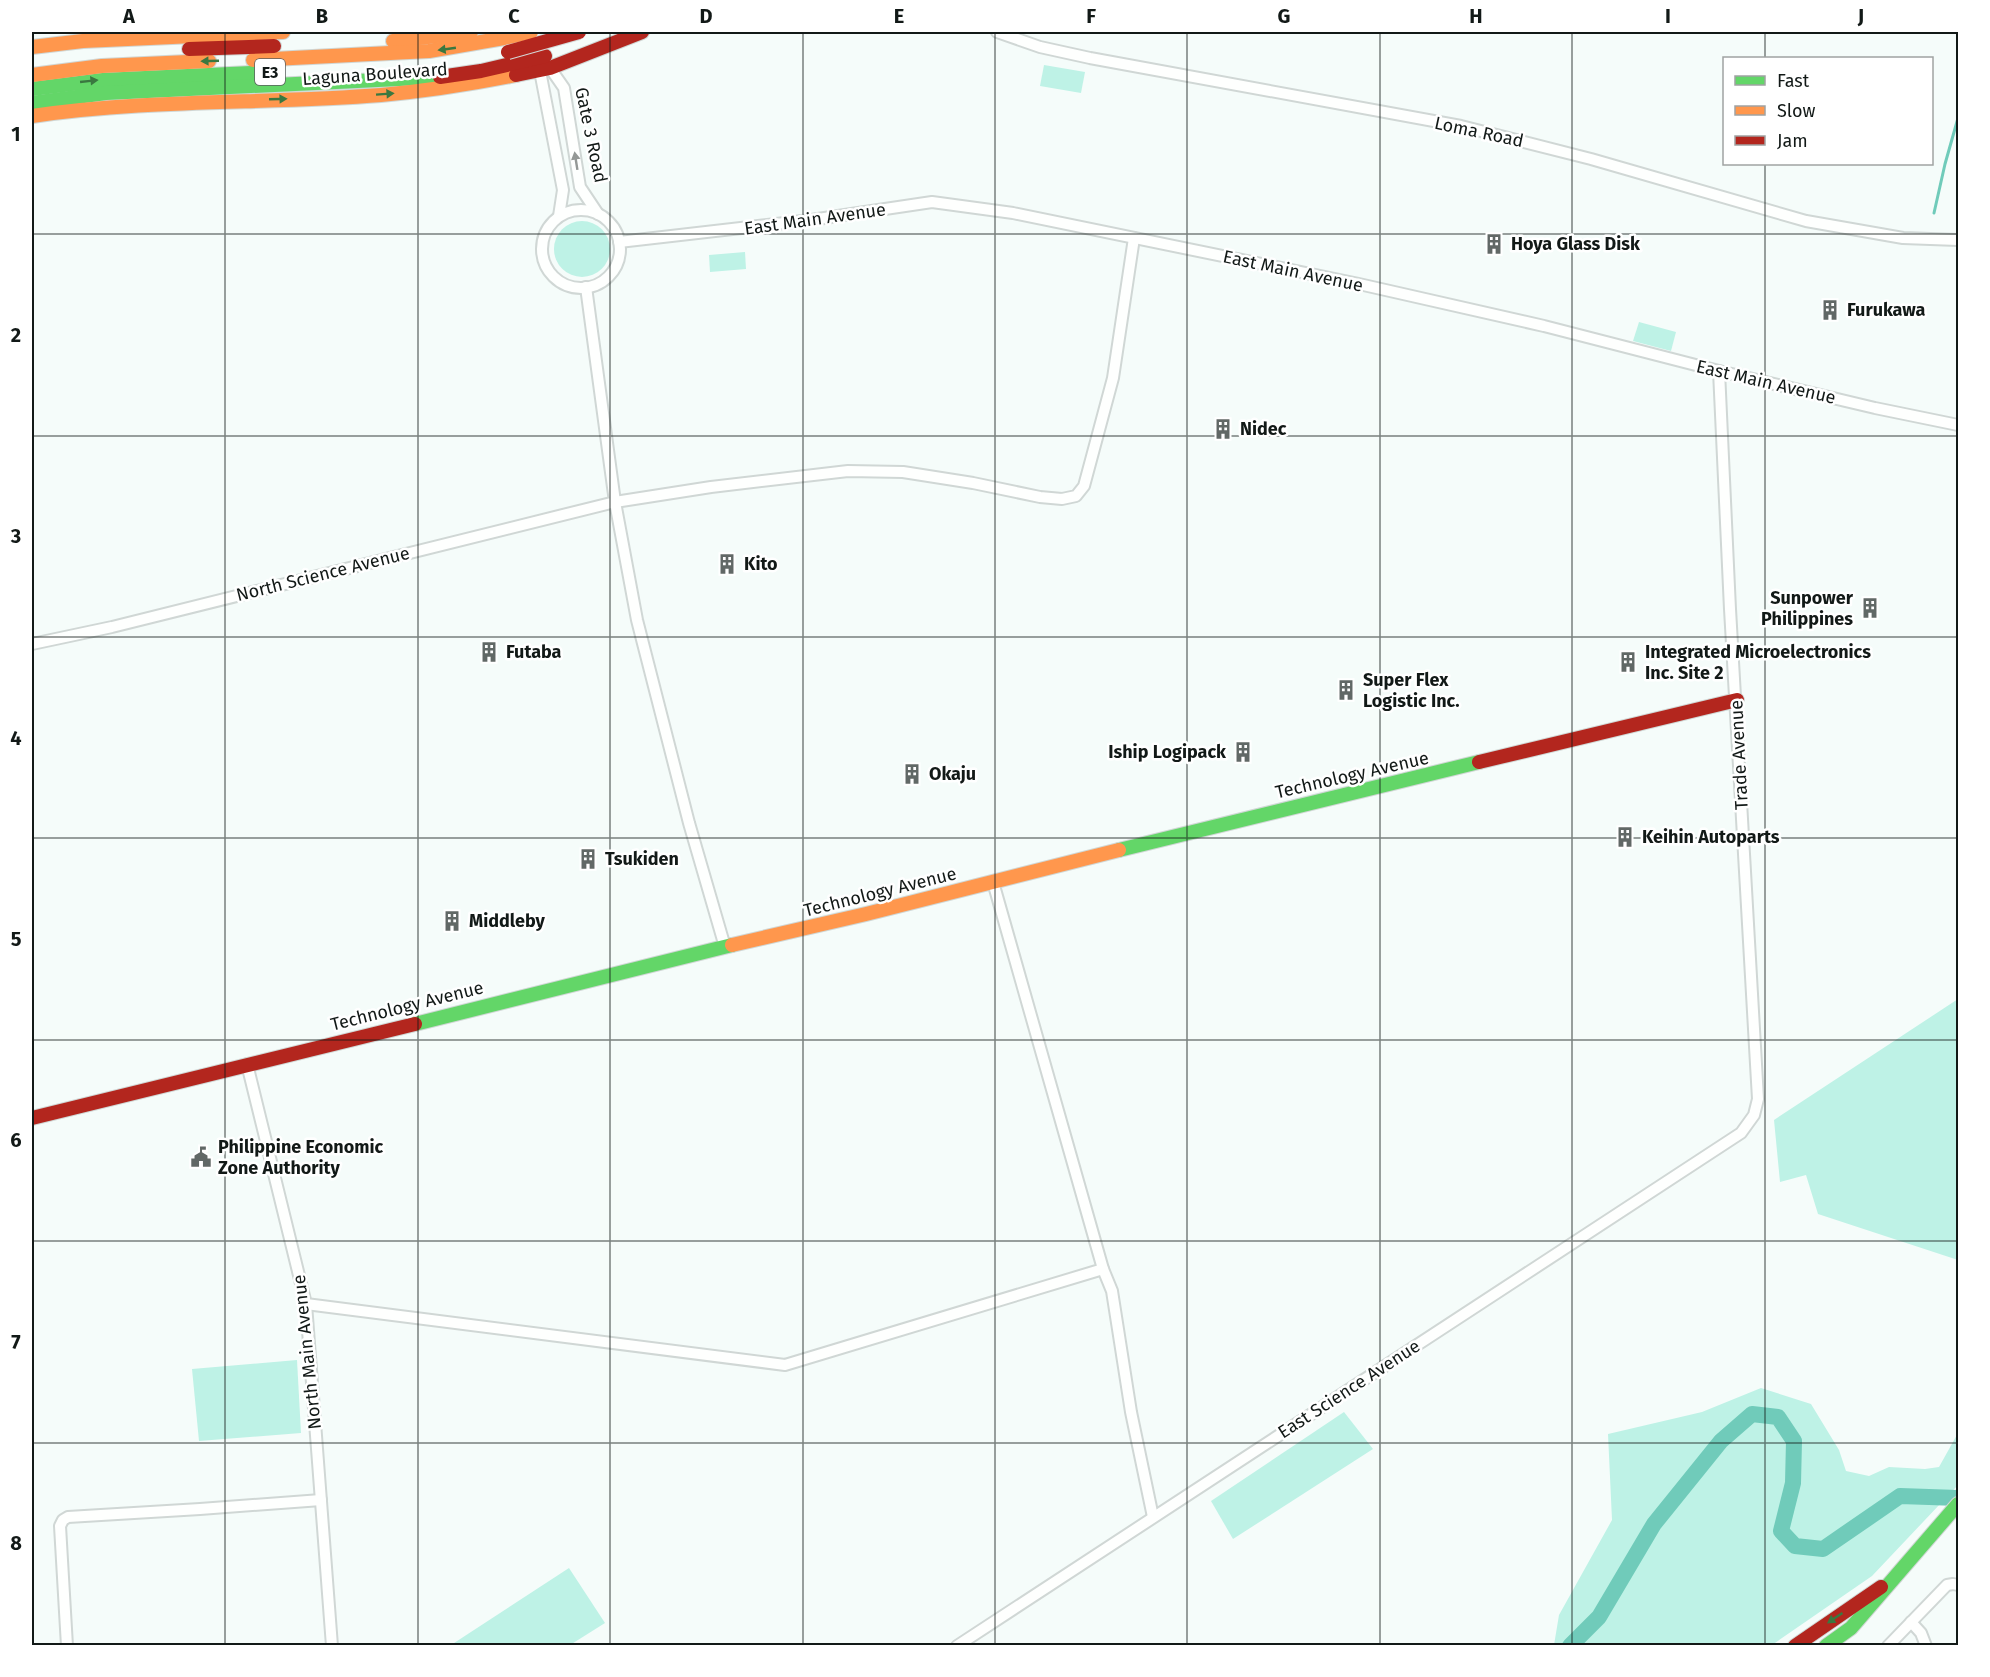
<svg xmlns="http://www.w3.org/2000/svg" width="1990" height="1677" font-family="'Fira Sans',sans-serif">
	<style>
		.green { fill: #bef2e6 }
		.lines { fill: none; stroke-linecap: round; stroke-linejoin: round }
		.stream { stroke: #70cbba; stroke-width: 3 }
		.river { stroke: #70cbba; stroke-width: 16 }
		.street-casing { stroke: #d0d7d5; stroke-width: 14 }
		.fast-casing { stroke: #d0d7d5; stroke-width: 16 }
		.slow-casing { stroke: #d0d7d5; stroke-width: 16 }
		.jam-casing { stroke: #d0d7d5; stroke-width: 16 }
		.street { stroke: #fefffe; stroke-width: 10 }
		.fast { stroke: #63d668; stroke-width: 14 }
		.slow { stroke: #ff974d; stroke-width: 14 }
		.jam { stroke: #b3261e; stroke-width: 14 }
		.slow-bridge-casing { stroke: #d5d9d8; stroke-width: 16; stroke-linecap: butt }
		.jam-bridge-casing { stroke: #d5d9d8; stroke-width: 16; stroke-linecap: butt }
		.slow-bridge { stroke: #ff974d; stroke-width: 14 }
		.jam-bridge { stroke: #b3261e; stroke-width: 14 }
		.oneway { fill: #3a7840 }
		.oneway2 { fill: #949896 }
		.grid { fill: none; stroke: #121917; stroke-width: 1.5; stroke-opacity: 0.55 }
		.labels { text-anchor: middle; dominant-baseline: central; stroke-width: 5; stroke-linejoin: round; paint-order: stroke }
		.shield { fill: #fff; stroke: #595e5d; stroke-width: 1.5 }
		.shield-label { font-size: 16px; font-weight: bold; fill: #121917 }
		.street-label { font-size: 18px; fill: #121917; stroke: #fff }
		.poi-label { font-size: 18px; font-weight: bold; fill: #121917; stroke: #fff; text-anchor: start }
		.neatline { fill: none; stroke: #121917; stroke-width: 2 }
		.grid-label { font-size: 20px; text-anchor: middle; font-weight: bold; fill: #121917 }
	</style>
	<rect width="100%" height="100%" fill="#f5fcfa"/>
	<g class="green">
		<polygon points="1044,65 1085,72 1081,93 1040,86"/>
		<circle cx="582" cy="249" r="28"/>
		<polygon points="745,252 746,269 710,272 709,255"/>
		<polygon points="1639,322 1676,332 1671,351 1633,341"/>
		<polygon points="1958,999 1958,1260 1818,1214 1806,1175 1780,1182 1774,1120"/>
		<polygon points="297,1360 301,1433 199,1441 192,1369"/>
		<polygon points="1761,1388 1811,1404 1839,1450 1846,1471 1869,1476 1889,1467 1925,1469 1939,1467 1958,1433 1958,1485 1872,1576 1772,1645 1554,1645 1559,1615 1612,1520 1608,1434 1702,1412"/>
		<polygon points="1344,1412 1373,1449 1233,1539 1211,1501"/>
		<polygon points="569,1568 605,1623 570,1645 451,1645"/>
	</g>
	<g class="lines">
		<polyline class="stream" points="1934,213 1945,164 1958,118"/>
		<polyline class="river" points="1570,1646 1599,1617 1654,1524 1721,1441 1752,1414 1778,1417 1794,1441 1793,1483 1781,1531 1795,1546 1823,1549 1900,1496 1958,1498"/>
		<g class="street-casing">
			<g id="street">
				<polyline points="997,32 1040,47 1090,58 1461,126 1591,159 1806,221 1903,238 1958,240"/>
				<polyline points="550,68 564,88 580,187 598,214"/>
				<polyline points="540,71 563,190 559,216"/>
				<circle cx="581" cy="249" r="39"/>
				<polyline points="619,242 811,220 932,202 1013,213 1359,284 1544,326 1719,371 1875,408 1958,425"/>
				<polyline points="586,287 615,502 637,620 689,823 725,947"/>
				<polyline points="32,644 112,627 615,502 711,487 848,471 903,472 973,483 1040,497 1062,499 1076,496 1084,486 1113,378 1134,238"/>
				<polyline points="247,1064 306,1304 332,1646"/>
				<polyline points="1103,1269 1112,1291 1131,1412 1153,1517"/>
				<polyline points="306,1304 785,1365 1103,1269 993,882"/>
				<polyline points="1911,1622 1921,1633 1926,1646"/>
				<polyline points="67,1646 60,1526 63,1520 68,1517 200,1509 321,1500"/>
				<polyline points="957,1646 1741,1133 1754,1115 1758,1099 1730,609 1719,371"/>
				<polyline points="1888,1646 1947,1585 1953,1584 1958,1585"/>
			</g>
		</g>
		<g class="fast-casing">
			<g id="fast">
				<polyline points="32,89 103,80 274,72"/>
				<polyline points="32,103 106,93 440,77"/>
				<polyline points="1119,850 1479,762"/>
				<polyline points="415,1024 732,945"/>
				<polyline points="1826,1646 1851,1628 1958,1504"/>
			</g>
		</g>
		<g class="slow-casing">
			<g id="slow">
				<polyline points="393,41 471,32"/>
				<polyline points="32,47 83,41 283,32"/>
				<polyline points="253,60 429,51 504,38"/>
				<polyline points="32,75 102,66 209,61"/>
				<path d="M32 116C147 99 265 104 381 95 426 91 471 84 516 75"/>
				<polyline points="732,945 866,914 1119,850"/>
			</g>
		</g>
		<g class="jam-casing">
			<g id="jam">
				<polyline points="189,49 274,46"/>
				<polyline points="516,75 550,68 642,32"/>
				<polyline points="440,77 481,71 545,56"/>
				<polyline points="1479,762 1737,700"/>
				<polyline points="32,1118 415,1024"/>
				<polyline points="1795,1646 1881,1587"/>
			</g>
		</g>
		<use href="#street" class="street"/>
		<use href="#fast" class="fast"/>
		<use href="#slow" class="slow"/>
		<use href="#jam" class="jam"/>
		<g class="slow-bridge-casing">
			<polyline id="slow-bridge" points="504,38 531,32"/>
		</g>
		<g class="jam-bridge-casing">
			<polyline id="jam-bridge" points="508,52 579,32"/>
		</g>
		<use href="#slow-bridge" class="slow-bridge"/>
		<use href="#jam-bridge" class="jam-bridge"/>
	</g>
	<defs><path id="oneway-solid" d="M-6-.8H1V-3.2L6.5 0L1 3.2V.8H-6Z" transform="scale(1.5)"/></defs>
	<g class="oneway">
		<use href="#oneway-solid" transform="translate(447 49) rotate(172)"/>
		<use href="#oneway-solid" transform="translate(210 61) rotate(178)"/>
		<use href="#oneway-solid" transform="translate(89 81) rotate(-6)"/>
		<use href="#oneway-solid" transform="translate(385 94) rotate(-4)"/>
		<use href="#oneway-solid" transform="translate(278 99) rotate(-2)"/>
		<use href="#oneway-solid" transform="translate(1835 1618) rotate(146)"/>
	</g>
	<use class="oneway2" href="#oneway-solid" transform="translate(576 161) rotate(-99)"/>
	<path class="grid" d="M225 32V1646M418 32V1646M610 32V1646M803 32V1646M995 32V1646M1187 32V1646M1380 32V1646M1572 32V1646M1765 32V58M1765 164V1646M32 234H1958M32 436H1958M32 637H1958M32 838H1958M32 1040H1958M32 1241H1958M32 1443H1958"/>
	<defs>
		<g id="building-bare" transform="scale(1.62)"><path d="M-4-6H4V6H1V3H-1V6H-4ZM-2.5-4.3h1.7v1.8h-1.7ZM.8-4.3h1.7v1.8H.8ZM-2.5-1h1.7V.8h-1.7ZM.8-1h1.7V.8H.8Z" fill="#616866" stroke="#fff" stroke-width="2.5" paint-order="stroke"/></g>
		<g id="civic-bare" transform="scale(1.62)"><path d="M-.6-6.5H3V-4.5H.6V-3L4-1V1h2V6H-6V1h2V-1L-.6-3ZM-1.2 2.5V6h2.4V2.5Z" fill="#616866" stroke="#fff" stroke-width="2.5" paint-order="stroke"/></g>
	</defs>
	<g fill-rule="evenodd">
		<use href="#building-bare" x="1494" y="244"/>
		<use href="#building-bare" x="1830" y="310"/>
		<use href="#building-bare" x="1223" y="429"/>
		<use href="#building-bare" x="727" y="564"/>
		<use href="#building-bare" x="1870" y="608"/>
		<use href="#building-bare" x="489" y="652"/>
		<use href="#building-bare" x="1628" y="662"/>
		<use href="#building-bare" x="1346" y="690"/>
		<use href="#building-bare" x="1243" y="752"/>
		<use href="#building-bare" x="912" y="774"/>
		<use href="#building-bare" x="1625" y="837"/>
		<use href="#building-bare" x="588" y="859"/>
		<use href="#building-bare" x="452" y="921"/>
		<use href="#civic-bare" x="201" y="1157"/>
	</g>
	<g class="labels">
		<rect class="shield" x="255" y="59" width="30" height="26" rx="4.5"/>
		<g class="shield-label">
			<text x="270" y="72">E3</text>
		</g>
		<g class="street-label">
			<text transform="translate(375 74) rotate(-4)">Laguna Boulevard</text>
			<text transform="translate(1479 132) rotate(12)">Loma Road</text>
			<text transform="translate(591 135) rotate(78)">Gate 3 Road</text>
			<text transform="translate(815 219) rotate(-8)">East Main Avenue</text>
			<text transform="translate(1293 271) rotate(12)">East Main Avenue</text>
			<text transform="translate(1766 382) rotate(13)">East Main Avenue</text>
			<text transform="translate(323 574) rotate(-14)">North Science Avenue</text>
			<text transform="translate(1739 755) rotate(-93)">Trade Avenue</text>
			<text transform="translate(1352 775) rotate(-13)">Technology Avenue</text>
			<text transform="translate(880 892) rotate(-14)">Technology Avenue</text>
			<text transform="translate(407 1006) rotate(-14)">Technology Avenue</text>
			<text transform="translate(307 1352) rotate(-96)">North Main Avenue</text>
			<text transform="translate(1349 1389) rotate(-33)">East Science Avenue</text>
		</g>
		<g class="poi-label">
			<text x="1511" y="244">Hoya Glass Disk</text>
			<text x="1847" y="310">Furukawa</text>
			<text x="1240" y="429">Nidec</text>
			<text x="744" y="564">Kito</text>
			<text x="1853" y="598" text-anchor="end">Sunpower<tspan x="1853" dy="21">Philippines</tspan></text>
			<text x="506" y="652">Futaba</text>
			<text x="1645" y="652">Integrated Microelectronics<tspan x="1645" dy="21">Inc. Site 2</tspan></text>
			<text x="1363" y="680">Super Flex<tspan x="1363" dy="21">Logistic Inc.</tspan></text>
			<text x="1226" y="752" text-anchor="end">Iship Logipack</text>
			<text x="929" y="774">Okaju</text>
			<text x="1642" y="837">Keihin Autoparts</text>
			<text x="605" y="859">Tsukiden</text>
			<text x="469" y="921">Middleby</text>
			<text x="218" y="1147">Philippine Economic<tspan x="218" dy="21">Zone Authority</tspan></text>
		</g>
	</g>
	<rect width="1990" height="1677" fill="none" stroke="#ffffff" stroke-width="66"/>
	<rect x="1723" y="57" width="210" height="108" fill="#ffffff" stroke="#a0a3a2" stroke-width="1.5"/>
	<rect x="1735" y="76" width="30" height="9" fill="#63d668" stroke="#a0a3a2" stroke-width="1.5"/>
	<text x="1777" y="87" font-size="18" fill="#121917">Fast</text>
	<rect x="1735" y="106" width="30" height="9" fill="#ff974d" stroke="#a0a3a2" stroke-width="1.5"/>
	<text x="1777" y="117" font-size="18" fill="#121917">Slow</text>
	<rect x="1735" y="136" width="30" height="9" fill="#b3261e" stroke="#a0a3a2" stroke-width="1.5"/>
	<text x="1777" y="147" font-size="18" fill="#121917">Jam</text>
	<rect x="33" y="33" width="1924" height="1611" class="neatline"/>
	<g class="grid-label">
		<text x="129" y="23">A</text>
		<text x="322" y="23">B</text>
		<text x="514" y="23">C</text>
		<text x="706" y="23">D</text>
		<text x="899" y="23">E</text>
		<text x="1091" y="23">F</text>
		<text x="1284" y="23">G</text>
		<text x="1476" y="23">H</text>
		<text x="1668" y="23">I</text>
		<text x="1861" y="23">J</text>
		<text x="16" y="141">1</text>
		<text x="16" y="342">2</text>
		<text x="16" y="543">3</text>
		<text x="16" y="745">4</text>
		<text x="16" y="946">5</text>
		<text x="16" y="1147">6</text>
		<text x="16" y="1349">7</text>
		<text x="16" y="1550">8</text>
	</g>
</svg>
